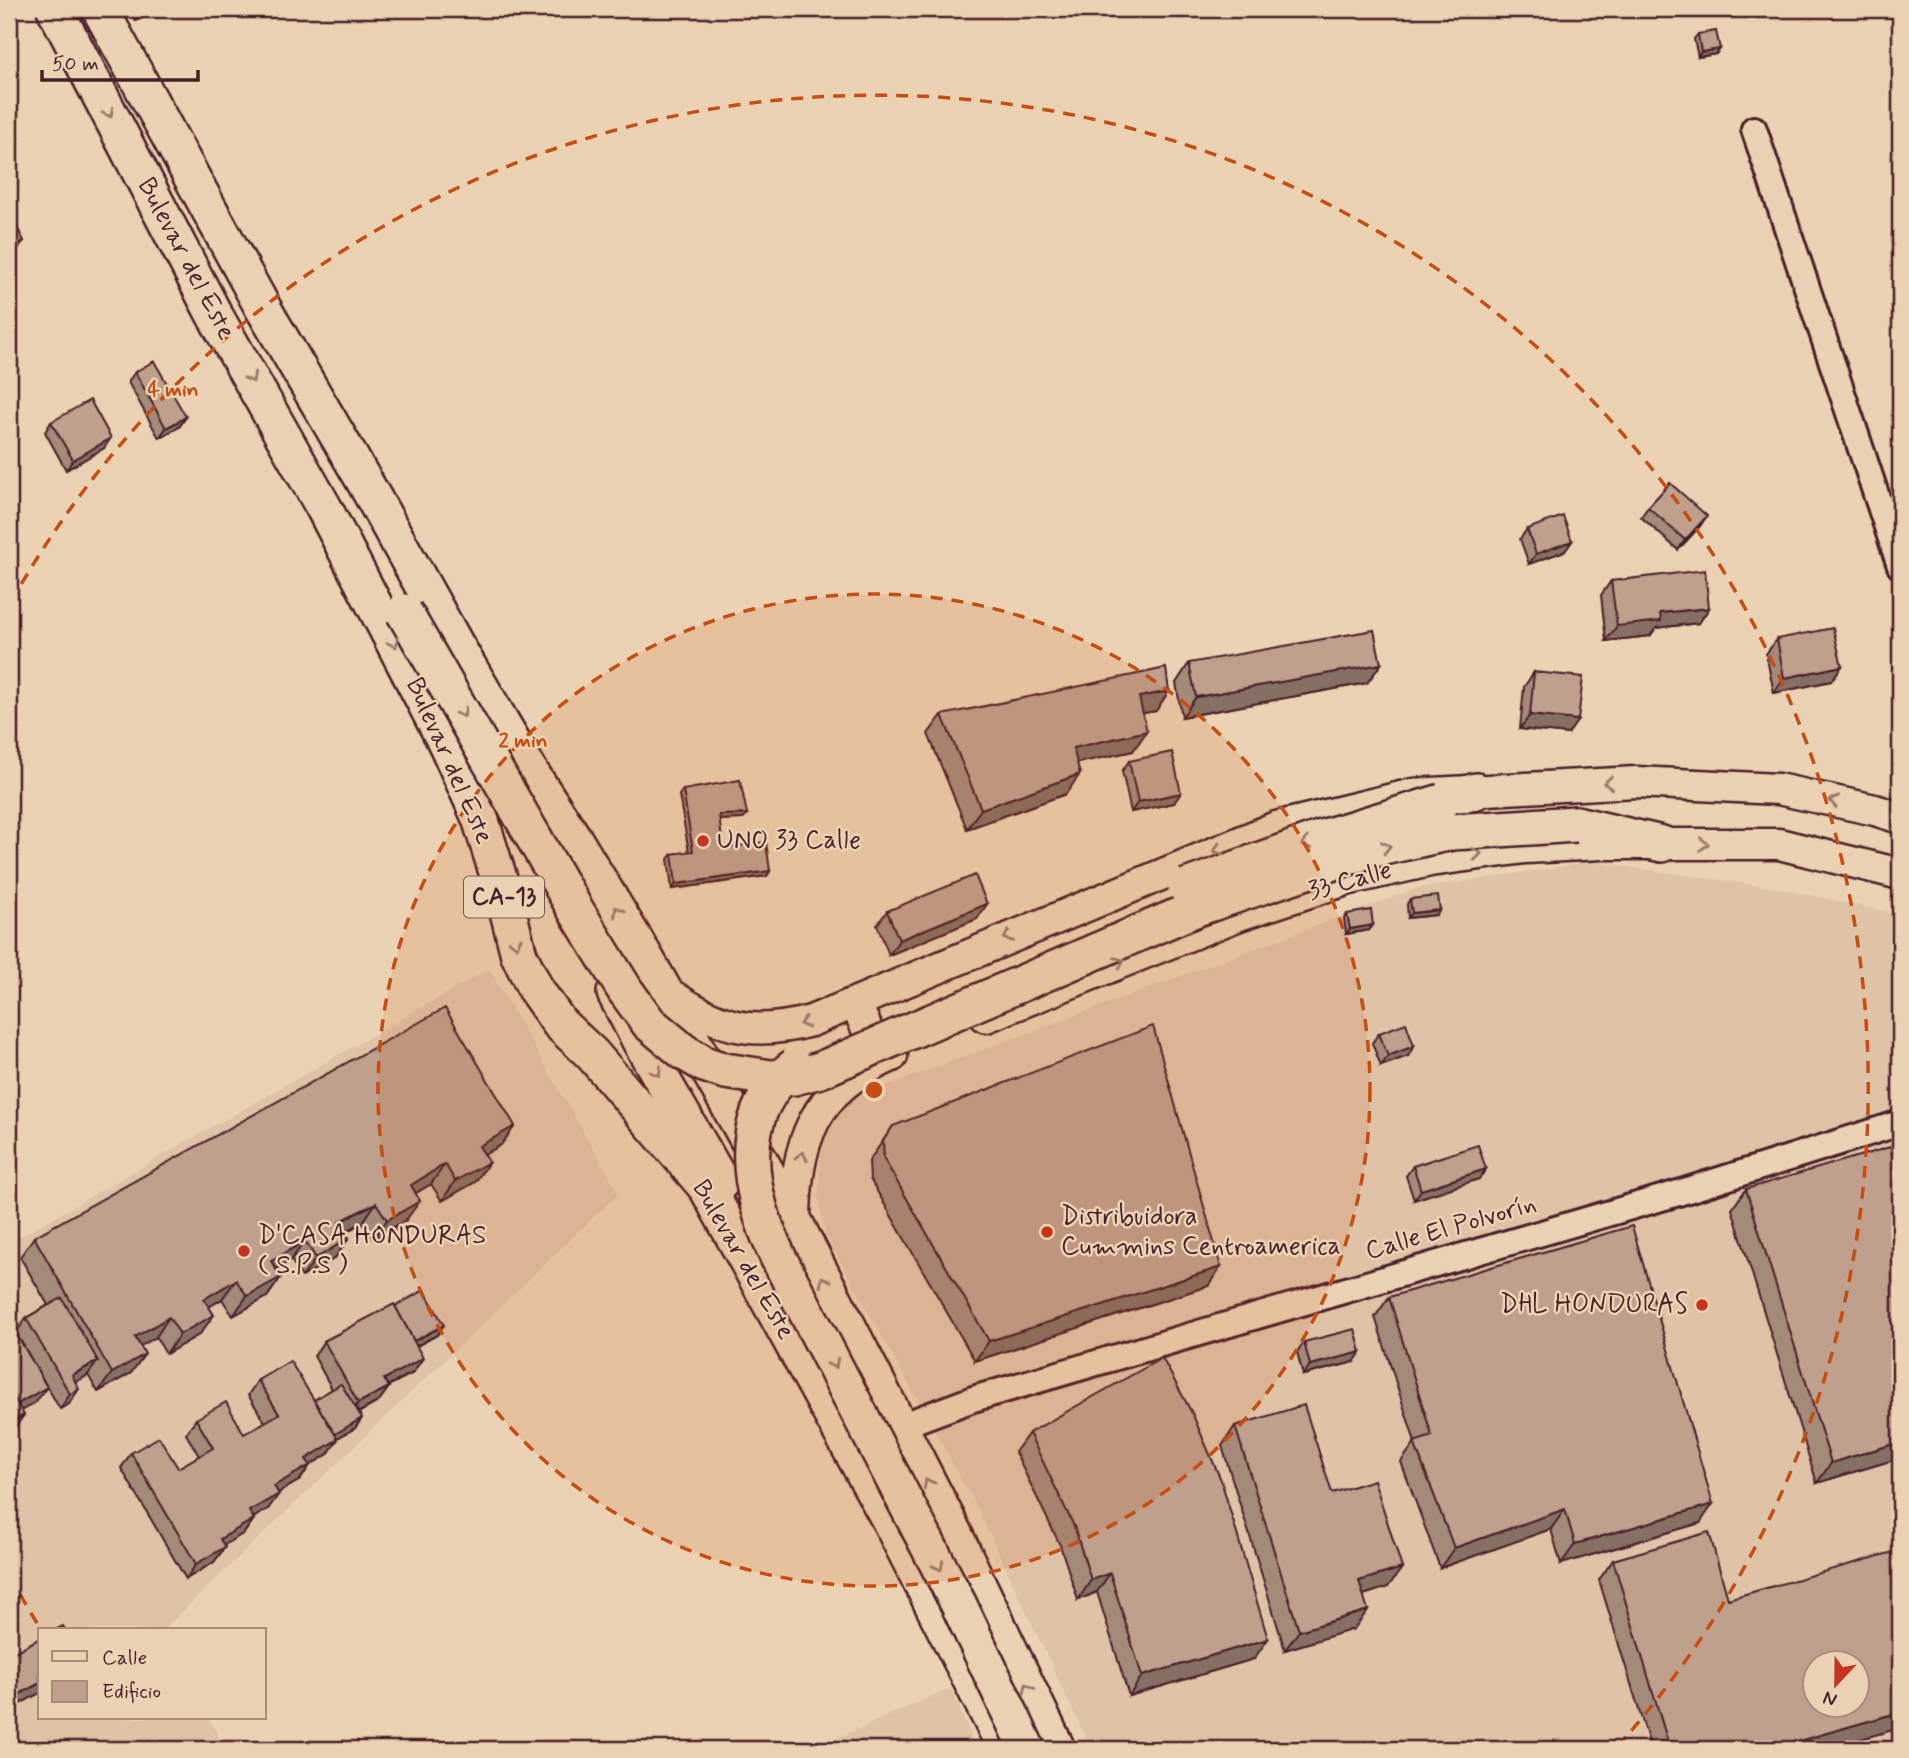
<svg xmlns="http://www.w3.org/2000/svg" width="1909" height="1758" font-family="Mynerve,sans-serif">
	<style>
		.built { fill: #dec3a7; fill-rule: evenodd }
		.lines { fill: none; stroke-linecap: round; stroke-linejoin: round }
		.minor-casing { stroke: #4a1f2b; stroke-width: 30 }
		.major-casing { stroke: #4a1f2b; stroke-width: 35 }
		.highway-casing { stroke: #4a1f2b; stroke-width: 40 }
		.minor { stroke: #ebd2b2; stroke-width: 24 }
		.major { stroke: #ebd2b2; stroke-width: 30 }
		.highway { stroke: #ebd2b2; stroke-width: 35 }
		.highway-bridge-casing { stroke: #4a1f2b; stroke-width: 40; stroke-linecap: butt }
		.highway-bridge { stroke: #ebd2b2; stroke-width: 35 }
		.wall { fill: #a38a79; stroke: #4a1f2b; stroke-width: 2 }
		.shaded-wall { fill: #857063; stroke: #4a1f2b; stroke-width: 2 }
		.building { fill: #bea08d; stroke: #4a1f2b; stroke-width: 2; fill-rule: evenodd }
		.oneway { stroke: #9a786e }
		.ring { fill: none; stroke: #c84d12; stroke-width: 3.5; stroke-dasharray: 12 9 }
		.poi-dot { fill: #c8321e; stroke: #ebd2b2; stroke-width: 2.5 }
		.labels { text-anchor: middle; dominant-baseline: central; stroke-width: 5; stroke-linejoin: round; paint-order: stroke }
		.shield { fill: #ebd2b2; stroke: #7a5554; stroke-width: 2 }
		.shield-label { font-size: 24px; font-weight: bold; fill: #4a1f2b }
		.street-label { font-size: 26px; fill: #4a1f2b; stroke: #ebd2b2 }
		.poi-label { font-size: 26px; fill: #4a1f2b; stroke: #ebd2b2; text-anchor: start }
		.centre { fill: #c84d12; stroke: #ebd2b2; stroke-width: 3.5 }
		.ring-label { font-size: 21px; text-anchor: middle; font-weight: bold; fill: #c84d12; stroke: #ebd2b2; stroke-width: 5; stroke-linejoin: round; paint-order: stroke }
	</style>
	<rect width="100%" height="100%" fill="#ebd2b2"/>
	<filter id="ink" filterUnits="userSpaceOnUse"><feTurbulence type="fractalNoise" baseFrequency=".0143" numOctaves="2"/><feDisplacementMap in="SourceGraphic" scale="14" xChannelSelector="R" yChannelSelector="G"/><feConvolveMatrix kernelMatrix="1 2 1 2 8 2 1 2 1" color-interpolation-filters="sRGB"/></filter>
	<g filter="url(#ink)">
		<g class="built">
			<path d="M1593 862 1782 889 1900 915V1749H1091L978 1509 826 1235 818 1196 822 1141 851 1099 1415 889ZM1814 1664H1856V1706H1814Z"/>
			<polygon points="489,969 619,1193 163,1630 40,1630 40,1718 208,1718 226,1749 9,1749 9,1243"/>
			<polygon points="951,1688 976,1749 813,1749"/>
		</g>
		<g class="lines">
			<g class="minor-casing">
				<g id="minor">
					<polyline points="1754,129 1900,566"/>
					<polyline points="898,1427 973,1399 1675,1194 1900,1123"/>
				</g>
			</g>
			<g class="major-casing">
				<g id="major">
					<path d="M665 991C718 1026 748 1038 811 1021L1276 827 1413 794 1636 782 1778 789 1875 810 1900 818"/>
					<polyline points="856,1004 881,1061"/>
					<polyline points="986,1017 1239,915 1346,880 1430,861 1525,848 1602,844 1779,844 1900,874"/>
					<path d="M795 1223C795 1142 813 1089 892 1056"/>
				</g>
			</g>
			<g class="highway-casing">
				<g id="highway">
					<polyline points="55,9 214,314 324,508 447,745 480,818 502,888 519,955 536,990 560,1024 592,1054 707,1188 889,1519 1006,1749"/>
					<polyline points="100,9 263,308 363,479 457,647 531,773 574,839 645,957 795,1223 947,1519 1057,1749"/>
					<polyline points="1442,802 1476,791"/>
					<polyline points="1576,824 1662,844"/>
					<polyline points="615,993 640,1041 721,1182"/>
				</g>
			</g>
			<use href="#minor" class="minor"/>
			<use href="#major" class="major"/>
			<use href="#highway" class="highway"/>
			<g class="highway-bridge-casing">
				<g id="highway-bridge">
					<polyline points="404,612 575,909 625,990 649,1023 684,1052 704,1064 725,1071 771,1078 794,1077 820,1070 1197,908 1366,851 1452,832 1576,824"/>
					<polyline points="1186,887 1322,838 1442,802"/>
					<path d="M795 1066C731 1114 749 1195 778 1257L958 1603 1027 1749"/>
				</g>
			</g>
			<use href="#highway-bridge" class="highway-bridge"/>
		</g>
		<g class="wall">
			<polygon points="130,9 156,9 154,12 136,21"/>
			<polygon points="1698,34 1720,49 1716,54 1698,57 1694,39"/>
			<polygon points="135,372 186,417 179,427 159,438 128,382"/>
			<polygon points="51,422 104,448 66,470 45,432"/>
			<polygon points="1648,507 1700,526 1678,550 1641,517"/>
			<polygon points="1527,529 1572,541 1565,551 1529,564 1520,539"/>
			<polygon points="1611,581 1709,608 1699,623 1656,628 1650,636 1606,641 1601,595"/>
			<polygon points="1777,639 1842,666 1831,681 1774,693 1766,654"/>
			<polygon points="1189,663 1381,664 1367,683 1182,717 1176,683"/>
			<polygon points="1534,672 1568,734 1520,729 1524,687"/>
			<polygon points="1156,711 1143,713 1133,751 1077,763 1066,794 967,829 928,734 942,715"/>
			<polygon points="1129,761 1174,803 1131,812 1122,771"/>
			<polygon points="683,790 743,819 719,820 723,848 770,871 767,876 672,889 668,859 672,854 689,852 679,795"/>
			<polygon points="1410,899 1440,910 1436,915 1408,918 1407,904"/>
			<polygon points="987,904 977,919 889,955 877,925 887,911"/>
			<polygon points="1347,914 1373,925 1369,930 1346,934 1344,919"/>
			<polygon points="1379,1033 1408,1056 1381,1066 1372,1043"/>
			<polygon points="893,1126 1208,1286 975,1361 870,1179 869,1161"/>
			<polygon points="501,1145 484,1155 489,1162 475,1182 442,1201 431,1184 416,1193 406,1220 373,1239 362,1223 345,1232 335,1258 302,1277 291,1260 276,1269 281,1277 267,1297 233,1316 222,1299 209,1307 200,1334 166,1354 156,1337 140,1346 131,1373 98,1392 88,1375 76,1382 69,1404 60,1409 16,1333 26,1318 48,1305 20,1257 34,1237"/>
			<polygon points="1413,1166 1486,1169 1479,1179 1414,1200 1406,1176"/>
			<polygon points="1900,1183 1900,1458 1817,1483 1732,1209 1746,1189"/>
			<polygon points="1389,1297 1700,1523 1561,1564 1551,1529 1440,1568 1401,1462 1415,1442 1375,1317"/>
			<polygon points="395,1306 437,1335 417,1346 413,1373 388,1386 389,1387 378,1402 358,1413 362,1418 355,1428 337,1438 328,1454 310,1465 300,1480 278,1493 268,1509 253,1518 254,1519 244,1533 224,1545 225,1547 214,1562 186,1579 121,1468 131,1453 178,1468 199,1456 186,1434 196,1419 244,1434 265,1422 248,1395 258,1380 314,1400 332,1389 314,1356 324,1341"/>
			<polygon points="1304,1342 1354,1362 1303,1375 1297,1352"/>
			<polygon points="1235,1426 1332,1493 1388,1587 1363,1595 1354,1629 1285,1650 1222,1446"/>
			<polygon points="1029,1433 1254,1659 1129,1696 1097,1592 1078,1600 1060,1545 1015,1452"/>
			<polygon points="1613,1560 1728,1599 1825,1749 1651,1749 1599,1580"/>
		</g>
		<g class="shaded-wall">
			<polygon points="155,9 156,9 154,12 136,21 140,16"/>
			<polygon points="1720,49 1716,54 1698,57 1701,52"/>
			<polygon points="24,241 13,255 9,258 9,248"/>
			<polygon points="186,417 179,427 159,438 166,428"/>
			<polygon points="111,438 104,448 66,470 73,460"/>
			<polygon points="1707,516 1700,526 1678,550 1685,540"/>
			<polygon points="1572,541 1565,551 1529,564 1536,554"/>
			<polygon points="1709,608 1699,623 1656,628 1650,636 1606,641 1617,626 1660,613"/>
			<polygon points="1381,664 1367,683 1182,717 1196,697"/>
			<polygon points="1842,666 1831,681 1774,693 1784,678"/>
			<polygon points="1169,691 1156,711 1125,716 1139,697"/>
			<polygon points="1530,715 1578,720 1568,734 1520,729"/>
			<polygon points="1147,731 1133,751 1059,767 1073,748"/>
			<polygon points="1080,774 1066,794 967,829 981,809"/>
			<polygon points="1181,793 1174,803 1131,812 1138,802"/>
			<polygon points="747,814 743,819 715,820 719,815"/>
			<polygon points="770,871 767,876 672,889 676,884"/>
			<polygon points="987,904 977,919 889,955 899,940"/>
			<polygon points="1440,910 1436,915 1408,918 1412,913"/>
			<polygon points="1373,925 1369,930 1346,934 1350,929"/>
			<polygon points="1414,1046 1408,1056 1381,1066 1388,1056"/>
			<polygon points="515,1126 501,1145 465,1165 479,1146"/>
			<polygon points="489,1162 475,1182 442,1201 455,1181"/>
			<polygon points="445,1164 431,1184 397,1204 411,1185"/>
			<polygon points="1486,1169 1479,1179 1414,1200 1421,1190"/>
			<polygon points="420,1201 406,1220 373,1239 387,1220"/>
			<polygon points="376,1203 362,1223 325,1242 339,1222"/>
			<polygon points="349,1238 335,1258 302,1277 316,1258"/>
			<polygon points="305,1241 291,1260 257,1281 271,1261"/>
			<polygon points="1221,1267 1208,1286 975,1361 989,1341"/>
			<polygon points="281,1277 267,1297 233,1316 247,1296"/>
			<polygon points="236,1280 222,1299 190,1318 204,1299"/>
			<polygon points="214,1315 200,1334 166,1354 180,1334"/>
			<polygon points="169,1317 156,1337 122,1357 135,1337"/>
			<polygon points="444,1325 437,1335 403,1353 410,1343"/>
			<polygon points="1361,1352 1354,1362 1303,1375 1310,1365"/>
			<polygon points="145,1354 131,1373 98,1392 112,1373"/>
			<polygon points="423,1358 413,1373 373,1393 384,1379"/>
			<polygon points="98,1361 87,1376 66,1387 72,1375"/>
			<polygon points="47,1387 36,1402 9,1418 13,1407"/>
			<polygon points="389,1387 378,1402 348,1418 358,1403"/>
			<polygon points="79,1389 69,1404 60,1409 70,1394"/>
			<polygon points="24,1415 10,1435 9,1435 9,1423"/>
			<polygon points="362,1418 355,1428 322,1447 329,1437"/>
			<polygon points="338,1439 328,1454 296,1474 306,1459"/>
			<polygon points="1900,1442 1900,1458 1817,1483 1831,1463"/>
			<polygon points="310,1465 300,1480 264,1501 274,1486"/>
			<polygon points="279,1494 268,1509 239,1526 249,1511"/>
			<polygon points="1713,1504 1700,1523 1561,1564 1575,1544"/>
			<polygon points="1565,1509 1551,1529 1440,1568 1454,1548"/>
			<polygon points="254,1519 244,1533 209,1554 220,1539"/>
			<polygon points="225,1547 214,1562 186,1579 196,1564"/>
			<polygon points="1402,1568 1388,1587 1345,1601 1359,1581"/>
			<polygon points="1110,1573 1097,1592 1078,1600 1091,1580"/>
			<polygon points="1368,1610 1354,1629 1285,1650 1299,1631"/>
			<polygon points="1268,1639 1254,1659 1129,1696 1142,1676"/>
			<polygon points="40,1683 40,1693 9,1710 9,1700"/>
			<polygon points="1900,1712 1900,1728 1825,1749 1771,1749"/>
		</g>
		<g class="building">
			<polygon points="136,9 155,9 140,16"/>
			<polygon points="1716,31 1720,49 1701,52 1698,34"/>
			<polygon points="9,211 24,241 9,248"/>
			<polygon points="154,361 186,417 166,428 135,372"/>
			<polygon points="90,400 111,438 73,460 51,422"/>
			<polygon points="1670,483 1707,516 1685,540 1648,507"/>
			<polygon points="1563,516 1572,541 1536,554 1527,529"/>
			<polygon points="1705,570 1709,608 1660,613 1661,621 1617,626 1611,581"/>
			<polygon points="1833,628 1842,666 1784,678 1777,639"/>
			<polygon points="1374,630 1381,664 1196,697 1189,663"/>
			<polygon points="1166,668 1169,691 1139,697 1147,731 1073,748 1080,774 981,809 942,715"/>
			<polygon points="1534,672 1583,677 1578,720 1530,715"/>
			<polygon points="1172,752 1181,793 1138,802 1129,761"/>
			<polygon points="740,780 747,814 719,815 723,848 766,842 770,871 676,884 672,854 693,851 683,790"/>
			<polygon points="975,875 987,904 899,940 887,911"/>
			<polygon points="1438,896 1440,910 1412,913 1410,899"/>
			<polygon points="1371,910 1373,925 1350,929 1347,914"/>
			<polygon points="445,1008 515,1126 479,1146 489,1162 455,1181 445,1164 411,1185 420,1201 387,1220 376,1203 339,1222 349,1238 316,1258 305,1241 271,1261 281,1277 247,1296 236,1280 204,1299 214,1315 180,1334 169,1317 135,1337 145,1354 112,1373 34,1237"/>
			<polygon points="1406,1023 1414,1046 1388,1056 1379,1033"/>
			<polygon points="1153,1026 1221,1267 989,1341 884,1159 883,1141 893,1126"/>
			<polygon points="1478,1145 1486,1169 1421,1190 1413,1166"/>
			<polygon points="1890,1147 1900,1183 1900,1442 1831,1463 1746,1189"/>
			<polygon points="1632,1226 1713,1504 1575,1544 1565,1509 1454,1548 1414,1442 1432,1436 1389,1297"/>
			<polygon points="424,1290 444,1325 414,1341 395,1306"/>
			<polygon points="62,1298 98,1361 72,1375 79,1389 70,1394 26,1318"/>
			<polygon points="394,1304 423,1358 384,1379 389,1387 358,1403 324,1341"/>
			<polygon points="9,1321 47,1387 17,1404 9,1389"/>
			<polygon points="1355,1329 1361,1352 1310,1365 1304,1342"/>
			<polygon points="1162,1358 1192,1413 1221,1480 1268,1639 1142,1676 1110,1573 1091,1580 1074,1526 1029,1433"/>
			<polygon points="290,1361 338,1439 306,1459 310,1465 274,1486 279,1494 249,1511 254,1519 220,1539 225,1547 196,1564 131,1453 159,1437 178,1468 213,1448 196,1419 226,1402 244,1434 279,1414 258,1380"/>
			<polygon points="341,1384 362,1418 335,1434 314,1400"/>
			<polygon points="9,1389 24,1415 9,1423"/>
			<polygon points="1304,1405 1332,1493 1374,1480 1402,1568 1359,1581 1368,1610 1299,1631 1235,1426"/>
			<path d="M1709 1532 1728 1599 1900 1550V1712L1771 1749H1670L1613 1560ZM1815 1663H1857V1705H1815Z"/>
			<polygon points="63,1626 65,1630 55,1630"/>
			<polygon points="40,1638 40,1683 9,1700 9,1655"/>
		</g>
		<defs><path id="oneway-chevron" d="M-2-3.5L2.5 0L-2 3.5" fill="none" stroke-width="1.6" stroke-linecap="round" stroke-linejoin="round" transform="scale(1.75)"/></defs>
		<g class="oneway">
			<use href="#oneway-chevron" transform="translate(109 113) rotate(62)"/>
			<use href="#oneway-chevron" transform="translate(251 378) rotate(61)"/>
			<use href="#oneway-chevron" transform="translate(394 643) rotate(63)"/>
			<use href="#oneway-chevron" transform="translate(462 713) rotate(60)"/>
			<use href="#oneway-chevron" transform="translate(1608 783) rotate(177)"/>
			<use href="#oneway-chevron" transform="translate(1834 801) rotate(-167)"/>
			<use href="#oneway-chevron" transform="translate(1306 844) rotate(160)"/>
			<use href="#oneway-chevron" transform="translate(1704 844)"/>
			<use href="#oneway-chevron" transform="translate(1386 847) rotate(-13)"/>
			<use href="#oneway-chevron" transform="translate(1218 850) rotate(158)"/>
			<use href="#oneway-chevron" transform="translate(1477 854) rotate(-7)"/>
			<use href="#oneway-chevron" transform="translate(618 911) rotate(-121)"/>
			<use href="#oneway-chevron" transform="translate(1008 937) rotate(157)"/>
			<use href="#oneway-chevron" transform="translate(516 943) rotate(76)"/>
			<use href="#oneway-chevron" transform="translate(1120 962) rotate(-22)"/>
			<use href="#oneway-chevron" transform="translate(804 1023) rotate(164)"/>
			<use href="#oneway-chevron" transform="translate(657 1072) rotate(60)"/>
			<use href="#oneway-chevron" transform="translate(802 1156) rotate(-77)"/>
			<use href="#oneway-chevron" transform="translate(824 1281) rotate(-117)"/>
			<use href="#oneway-chevron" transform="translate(834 1364) rotate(62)"/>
			<use href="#oneway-chevron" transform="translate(928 1483) rotate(-118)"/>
			<use href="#oneway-chevron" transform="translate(939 1566) rotate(63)"/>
			<use href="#oneway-chevron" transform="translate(1028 1688) rotate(-116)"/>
		</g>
	</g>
	<circle cx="874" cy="1090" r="496" fill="#c84d12" fill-opacity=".12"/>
	<g class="ring">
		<circle cx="874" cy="1090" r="496"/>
		<path d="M37 1623A992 992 0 0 1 11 1578M11 602A992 992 0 1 1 1617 1747"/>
	</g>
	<g class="poi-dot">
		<circle cx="703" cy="841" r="7"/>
		<circle cx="1047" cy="1232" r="7"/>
		<circle cx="244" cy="1251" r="7"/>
		<circle cx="1702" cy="1305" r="7"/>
	</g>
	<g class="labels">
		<rect class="shield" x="464" y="876.5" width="80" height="41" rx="5"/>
		<g class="shield-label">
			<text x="504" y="897">CA-13</text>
		</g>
		<g class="street-label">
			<text transform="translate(186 259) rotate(62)">Bulevar del Este</text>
			<text transform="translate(449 761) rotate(66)">Bulevar del Este</text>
			<text transform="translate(1350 881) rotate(-15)">33 Calle</text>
			<text transform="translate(1451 1228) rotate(-16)">Calle El Polvorín</text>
			<text transform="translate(743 1260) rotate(60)">Bulevar del Este</text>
		</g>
		<g class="poi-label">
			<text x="717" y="841">UNO 33 Calle</text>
			<text x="1061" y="1217">Distribuidora<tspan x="1061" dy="30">Cummins Centroamerica</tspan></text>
			<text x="258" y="1236">D'CASA HONDURAS<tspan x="258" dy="30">( S.P.S )</tspan></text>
			<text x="1688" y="1305" text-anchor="end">DHL HONDURAS</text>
		</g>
	</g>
	<circle cx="874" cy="1090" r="10" class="centre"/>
	<g class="ring-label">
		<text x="173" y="396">4 min</text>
		<text x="523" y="747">2 min</text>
	</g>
	<rect width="1909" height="1758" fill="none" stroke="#ebd2b2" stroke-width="35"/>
	<rect x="18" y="18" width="1874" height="1723" fill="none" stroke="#4a1f2b" stroke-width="2.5" filter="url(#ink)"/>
	<rect x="38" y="1628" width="228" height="91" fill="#ebd2b2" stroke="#ab8a7c" stroke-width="2"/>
	<rect x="52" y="1651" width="35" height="10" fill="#ebd2b2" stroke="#ab8a7c" stroke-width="2"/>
	<text x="102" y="1664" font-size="21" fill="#4a1f2b">Calle</text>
	<rect x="52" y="1681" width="35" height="21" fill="#bea08d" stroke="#ab8a7c" stroke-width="2"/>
	<text x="102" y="1698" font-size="21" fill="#4a1f2b">Edificio</text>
	<g transform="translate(1836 1684) rotate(202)"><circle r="33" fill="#ebd2b2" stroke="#ab8a7c" stroke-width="2"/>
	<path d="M0-5L12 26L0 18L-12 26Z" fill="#c8321e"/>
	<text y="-10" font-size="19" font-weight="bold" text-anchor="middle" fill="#4a1f2b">N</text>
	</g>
	<path d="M42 70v10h156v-10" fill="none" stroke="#4a1f2b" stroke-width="3.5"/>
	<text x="52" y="70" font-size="21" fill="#4a1f2b" stroke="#ebd2b2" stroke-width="5" paint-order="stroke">50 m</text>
</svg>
